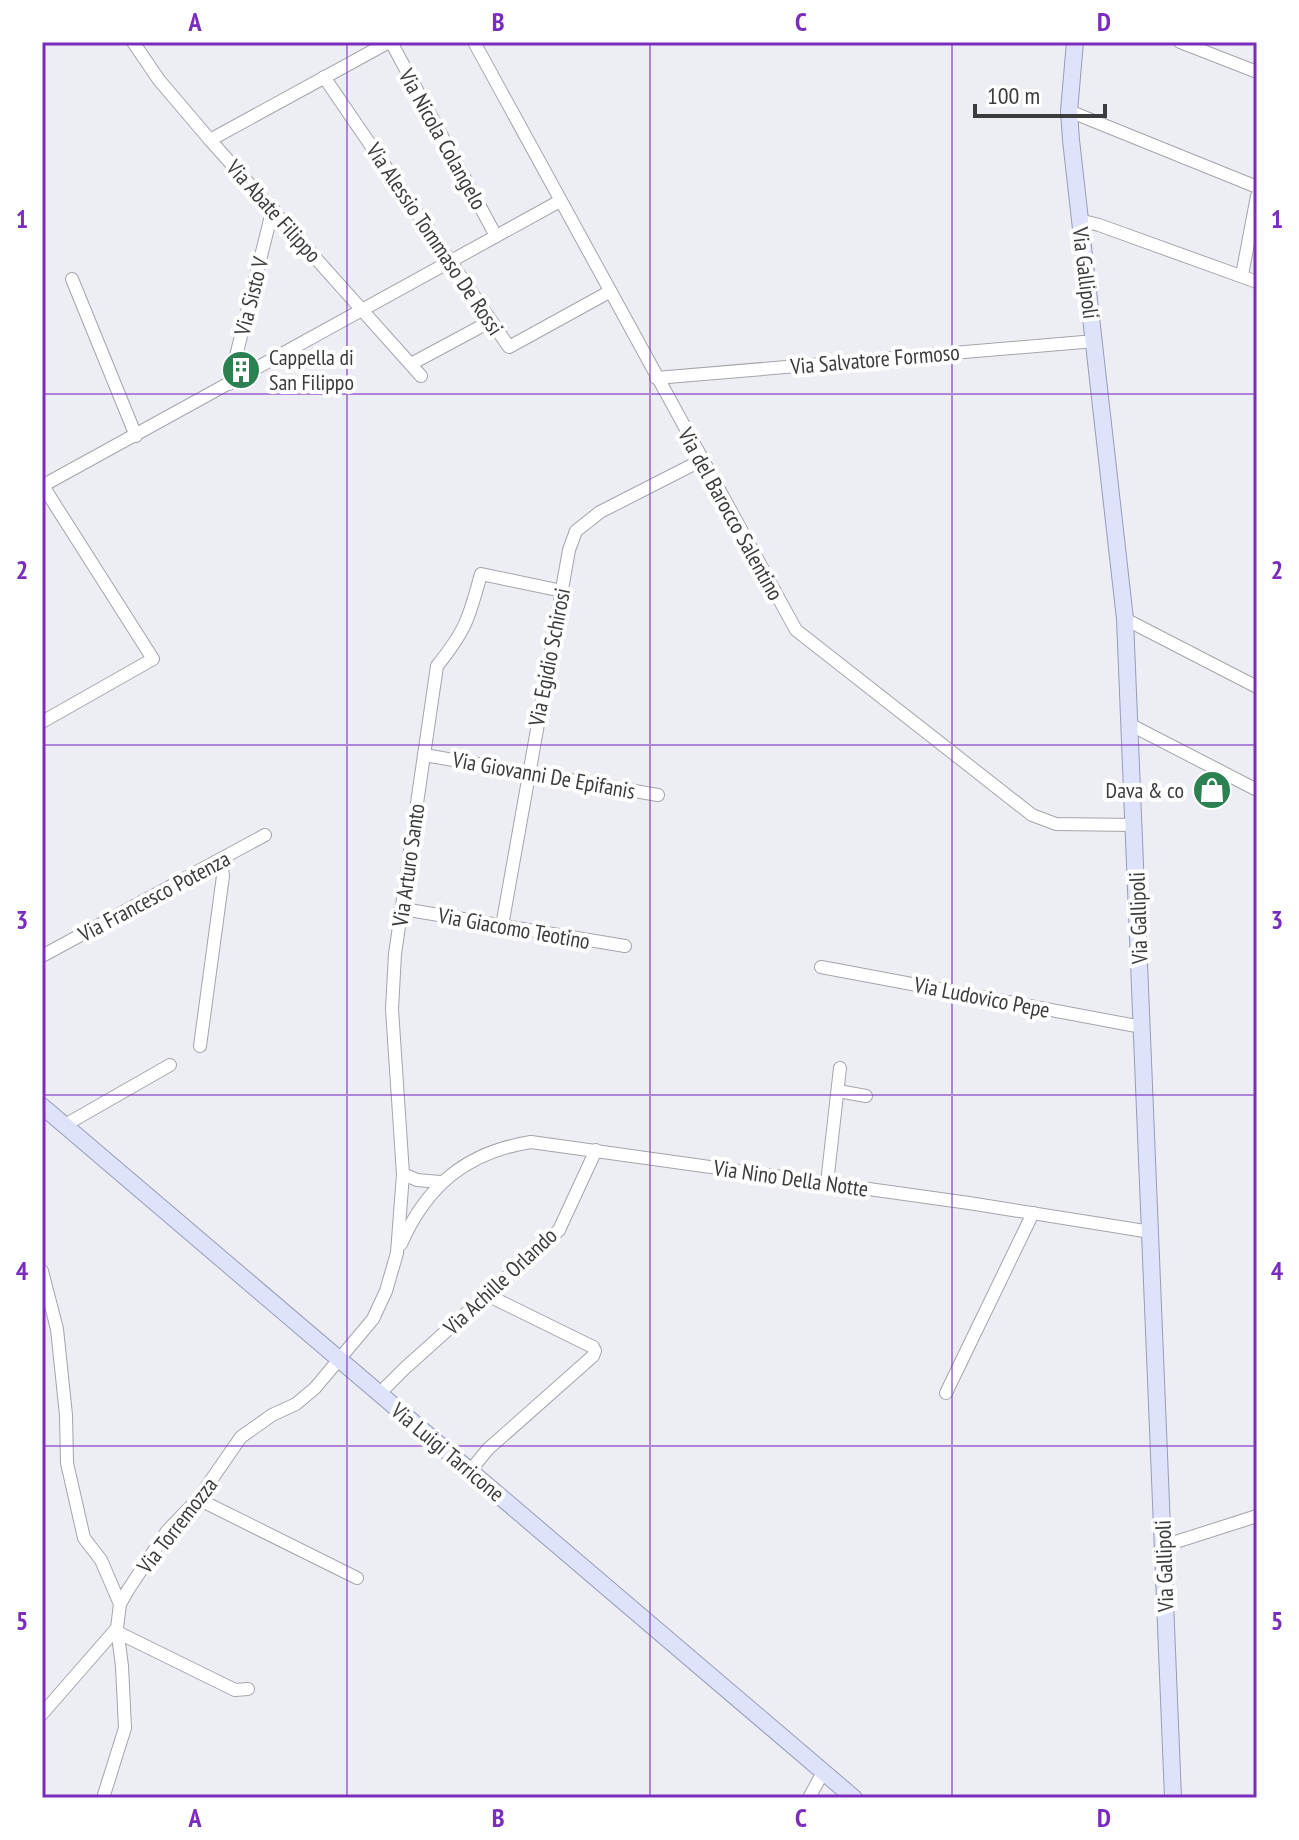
<svg xmlns="http://www.w3.org/2000/svg" width="1299" height="1840" font-family="'PT Sans Narrow',sans-serif">
	<style>
		.lines { fill: none; stroke-linecap: round; stroke-linejoin: round }
		.minor-casing { stroke: #a4a5ab; stroke-width: 14 }
		.major-casing { stroke: #979cb8; stroke-width: 18 }
		.minor { stroke: #fff; stroke-width: 12 }
		.major { stroke: #dee3fb; stroke-width: 16 }
		.grid { fill: none; stroke: #7b2cbf; stroke-width: 2; stroke-opacity: 0.55 }
		.labels { text-anchor: middle; dominant-baseline: central; stroke-width: 8; stroke-linejoin: round; paint-order: stroke }
		.street-label { font-size: 22px; fill: #3b3c3e; stroke: #fff }
		.poi-label { font-size: 22px; fill: #3b3c3e; stroke: #fff; text-anchor: start }
		.neatline { fill: none; stroke: #7b2cbf; stroke-width: 3 }
		.grid-label { font-size: 26px; text-anchor: middle; font-weight: bold; fill: #7b2cbf }
	</style>
	<rect width="100%" height="100%" fill="#edeef4"/>
	<g class="lines">
		<g class="minor-casing">
			<g id="minor">
				<polyline points="133,42 159,80 210,140 421,376"/>
				<polyline points="391,42 496,236"/>
				<polyline points="474,42 796,630 1032,815 1056,824 1134,825"/>
				<polyline points="1180,42 1257,72"/>
				<polyline points="324,77 509,347 609,292"/>
				<polyline points="1069,111 1257,187"/>
				<polyline points="210,140 389,42"/>
				<polyline points="1079,220 1099,225 1257,282"/>
				<polyline points="1242,275 1257,196"/>
				<polyline points="72,279 136,436"/>
				<polyline points="411,364 491,321"/>
				<polyline points="656,378 1095,341"/>
				<polyline points="229,384 273,208"/>
				<polyline points="42,486 560,201"/>
				<polyline points="1125,619 1257,687"/>
				<polyline points="42,722 153,659 43,486"/>
				<polyline points="1129,724 1257,790"/>
				<polyline points="424,755 658,795"/>
				<polyline points="403,909 625,946"/>
				<polyline points="502,926 569,550 576,531 600,512 702,460"/>
				<polyline points="42,956 265,835"/>
				<polyline points="821,967 1142,1027"/>
				<polyline points="200,1046 223,876 222,869 215,862"/>
				<polyline points="838,1091 866,1096"/>
				<polyline points="65,1125 170,1065"/>
				<polyline points="403,1174 417,1180 440,1182"/>
				<polyline points="827,1183 840,1068"/>
				<path d="M401 1244C427 1185 467 1152 531 1142L969 1203 1151 1232"/>
				<polyline points="42,1271 57,1329 66,1415 67,1463 84,1538 101,1560 120,1604"/>
				<polyline points="946,1393 1033,1213"/>
				<polyline points="379,1394 404,1369 559,1230 596,1150"/>
				<polyline points="470,1471 488,1449 593,1356 595,1351 593,1347 487,1295"/>
				<polyline points="198,1499 357,1578"/>
				<polyline points="1163,1546 1257,1516"/>
				<polyline points="117,1632 235,1690 248,1689"/>
				<path d="M42 1714 117 1628 120 1604 128 1590 167 1531 198 1499 241 1437 272 1415 296 1404 315 1388 373 1319 386 1291 397 1253 403 1174 392 1009 395 954 437 666C466 630 469 618 481 574L562 591"/>
				<polyline points="103,1798 125,1728 122,1666 117,1628"/>
				<polyline points="809,1798 823,1772"/>
			</g>
		</g>
		<g class="major-casing">
			<g id="major">
				<polyline points="1075,42 1069,111 1071,140 1125,619 1173,1798"/>
				<polyline points="42,1106 854,1798"/>
			</g>
		</g>
		<use href="#minor" class="minor"/>
		<use href="#major" class="major"/>
	</g>
	<path class="grid" d="M347 42V1798M650 42V1798M952 42V1798M42 394H1257M42 745H1257M42 1095H1257M42 1446H1257"/>
	<defs>
		<g id="building-disc" transform="scale(2)"><circle r="9.5" fill="#2c8153" stroke="#fff"/><path d="M-4-6H4V6H1V3H-1V6H-4ZM-2.5-4.3h1.7v1.8h-1.7ZM.8-4.3h1.7v1.8H.8ZM-2.5-1h1.7V.8h-1.7ZM.8-1h1.7V.8H.8Z" fill="#fff"/></g>
		<g id="shop-disc" transform="scale(2)"><circle r="9.5" fill="#2c8153" stroke="#fff"/><path d="M-5-2.5h2.3a2.7 3.5 0 0 1 5.4 0H5L5.5 6h-11ZM-1.5-2.5h3a1.5 2.3 0 0 0-3 0Z" fill="#fff"/></g>
	</defs>
	<g fill-rule="evenodd">
		<use href="#building-disc" x="241" y="370"/>
		<use href="#shop-disc" x="1212" y="790"/>
	</g>
	<g class="labels">
		<g class="street-label">
			<text transform="translate(443 139) rotate(61)">Via Nicola Colangelo</text>
			<text transform="translate(274 211) rotate(48)">Via Abate Filippo</text>
			<text transform="translate(435 239) rotate(56)">Via Alessio Tommaso De Rossi</text>
			<text transform="translate(1086 273) rotate(83)">Via Gallipoli</text>
			<text transform="translate(251 296) rotate(-76)">Via Sisto V</text>
			<text transform="translate(875 359) rotate(-5)">Via Salvatore Formoso</text>
			<text transform="translate(731 514) rotate(61)">Via del Barocco Salentino</text>
			<text transform="translate(549 657) rotate(-79)">Via Egidio Schirosi</text>
			<text transform="translate(544 775) rotate(10)">Via Giovanni De Epifanis</text>
			<text transform="translate(408 865) rotate(-82)">Via Arturo Santo</text>
			<text transform="translate(154 896) rotate(-28)">Via Francesco Potenza</text>
			<text transform="translate(1138 918) rotate(-92)">Via Gallipoli</text>
			<text transform="translate(514 928) rotate(10)">Via Giacomo Teotino</text>
			<text transform="translate(982 997) rotate(11)">Via Ludovico Pepe</text>
			<text transform="translate(791 1178) rotate(8)">Via Nino Della Notte</text>
			<text transform="translate(500 1281) rotate(-43)">Via Achille Orlando</text>
			<text transform="translate(448 1452) rotate(40)">Via Luigi Tarricone</text>
			<text transform="translate(177 1525) rotate(-52)">Via Torremozza</text>
			<text transform="translate(1164 1566) rotate(-92)">Via Gallipoli</text>
		</g>
		<g class="poi-label">
			<text x="269" y="357">Cappella di<tspan x="269" dy="25">San Filippo</tspan></text>
			<text x="1184" y="790" text-anchor="end">Dava &amp; co</text>
		</g>
	</g>
	<rect width="1299" height="1840" fill="none" stroke="#ffffff" stroke-width="88"/>
	<path d="M975 104v12h130v-12" fill="none" stroke="#3b3c3e" stroke-width="4"/>
	<text x="987" y="104" font-size="24" fill="#3b3c3e" stroke="#ffffff" stroke-width="6" paint-order="stroke">100 m</text>
	<rect x="44" y="44" width="1211" height="1752" class="neatline"/>
	<g class="grid-label">
		<text x="195" y="31">A</text>
		<text x="498" y="31">B</text>
		<text x="801" y="31">C</text>
		<text x="1104" y="31">D</text>
		<text x="22" y="228">1</text>
		<text x="1277" y="228">1</text>
		<text x="22" y="579">2</text>
		<text x="1277" y="579">2</text>
		<text x="22" y="929">3</text>
		<text x="1277" y="929">3</text>
		<text x="22" y="1280">4</text>
		<text x="1277" y="1280">4</text>
		<text x="22" y="1630">5</text>
		<text x="1277" y="1630">5</text>
		<text x="195" y="1827">A</text>
		<text x="498" y="1827">B</text>
		<text x="801" y="1827">C</text>
		<text x="1104" y="1827">D</text>
	</g>
</svg>
